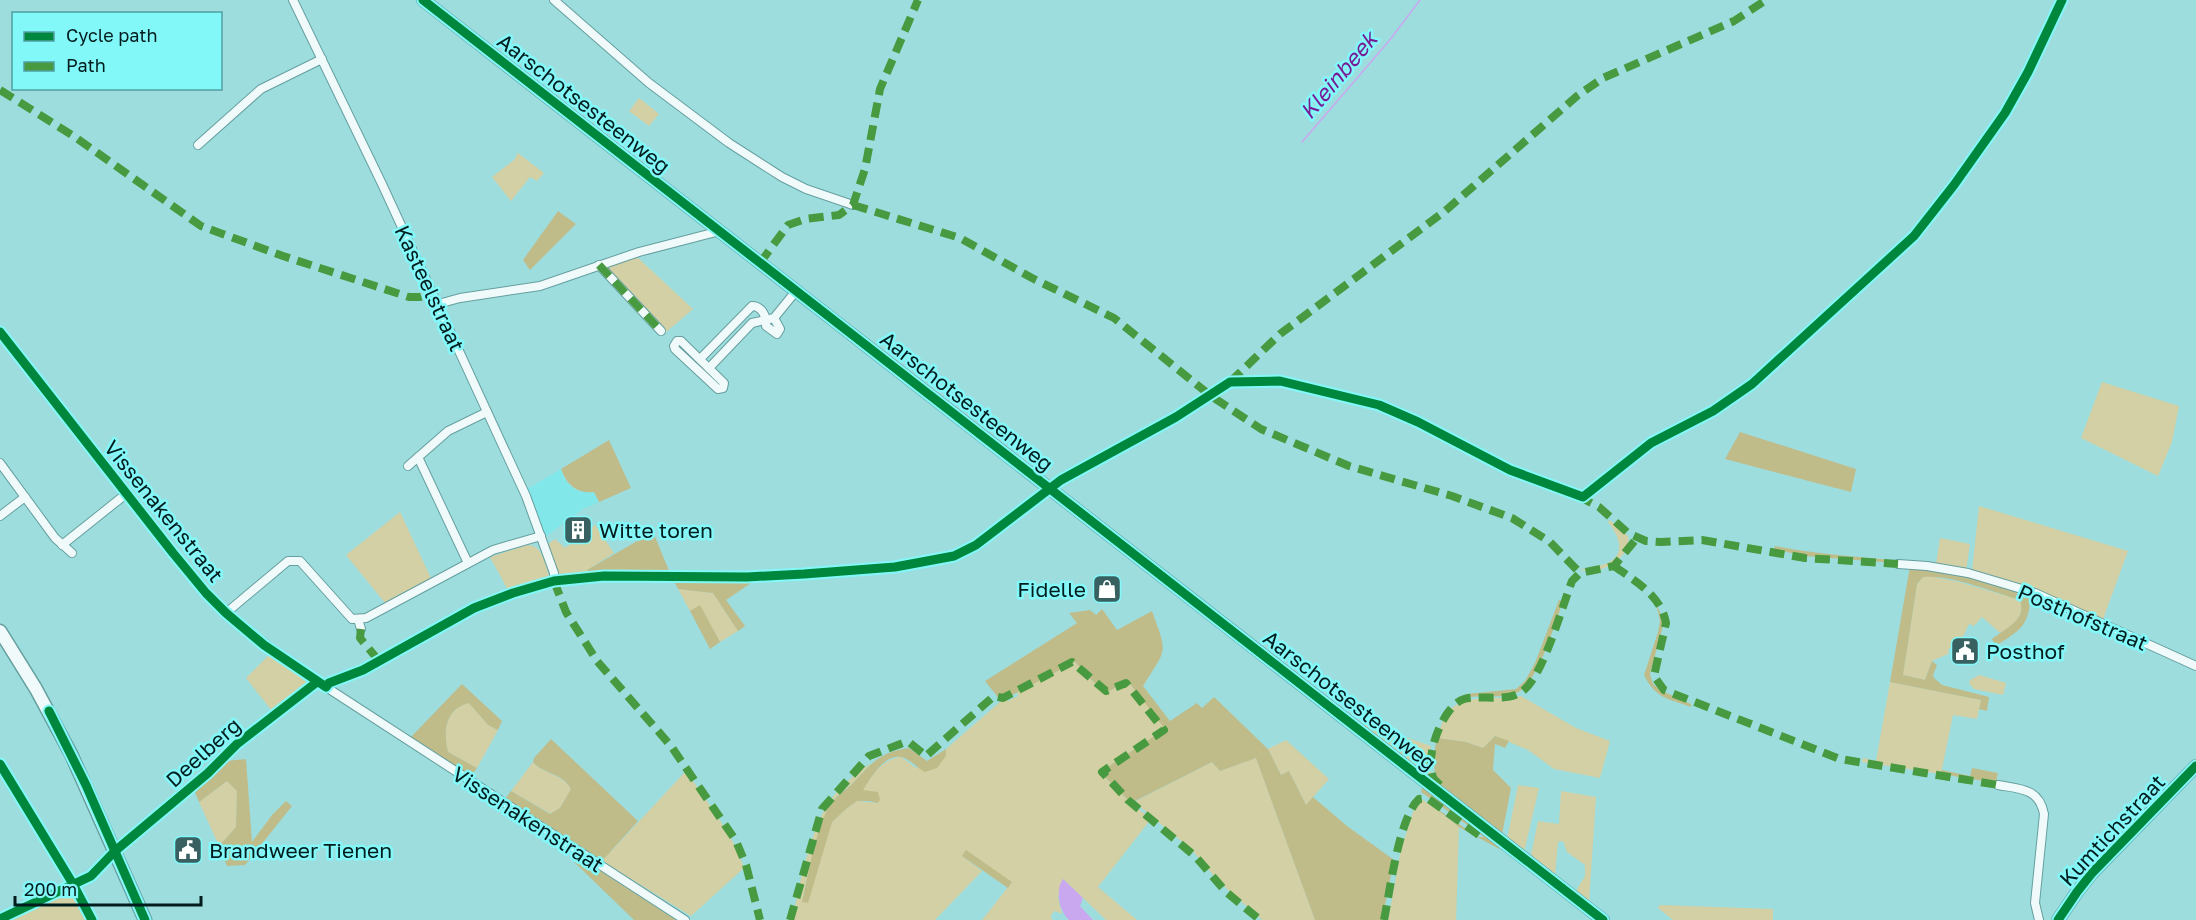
<svg xmlns="http://www.w3.org/2000/svg" width="2196" height="920" font-family="'Golos Text',sans-serif">
	<style>
		.built { fill: #82e7e9 }
		.green { fill: #d2d0a4 }
		.forest { fill: #bfbc8a }
		.water { fill: #c9a8ef }
		.lines { fill: none; stroke-linecap: round; stroke-linejoin: round }
		.stream { stroke: #c9a8ef; stroke-width: 1.5 }
		.street-casing { stroke: #659f9f; stroke-width: 10 }
		.secondary-casing { stroke: #659f9f; stroke-width: 14 }
		.primary-casing { stroke: #659f9f; stroke-width: 15 }
		.street { stroke: #f0fafa; stroke-width: 8 }
		.secondary { stroke: #f0fafa; stroke-width: 10 }
		.primary { stroke: #f0fafa; stroke-width: 12 }
		.quiet { stroke: #479a3f; stroke-width: 8; stroke-dasharray: 15 8; stroke-linecap: butt }
		.cycleway-casing { stroke: #83f8f9; stroke-width: 13 }
		.cycleway { stroke: #00873e; stroke-width: 9 }
		.labels { text-anchor: middle; dominant-baseline: central; stroke-width: 5; stroke-linejoin: round; paint-order: stroke }
		.street-label { font-size: 21px; fill: #031c1d; stroke: #83f8f9 }
		.poi-label { font-size: 21px; fill: #031c1d; stroke: #83f8f9; text-anchor: start }
		.water-label { font-size: 22px; font-style: italic; fill: #781c95; stroke: #83f8f9 }
	</style>
	<rect width="100%" height="100%" fill="#9eddde"/>
	<polygon class="built" points="561,469 566,481 573,488 579,491 594,492 599,502 583,509 544,538 527,489"/>
	<g class="green">
		<polygon points="639,98 659,114 649,126 629,111"/>
		<polygon points="518,153 544,173 537,181 530,177 511,201 492,177 514,160"/>
		<polygon points="635,255 693,309 665,333 603,266"/>
		<polygon points="2102,382 2179,406 2172,442 2158,476 2081,438"/>
		<polygon points="1979,506 2128,551 2102,622 1972,570"/>
		<polygon points="400,512 431,578 385,603 346,555"/>
		<path d="M1610 520 1628 536C1633 558 1597 578 1579 569 1586 570 1592 568 1598 566 1626 560 1623 541 1608 522Z"/>
		<polygon points="595,525 614,553 587,570 590,575 561,578 547,545 555,539 565,548"/>
		<polygon points="1940,538 1970,544 1966,571 1936,564"/>
		<path d="M527 545C543 545 545 563 549 576L547 581 509 592 490 557Z"/>
		<path d="M1929 576 1959 582 2020 600C2025 617 2013 625 2000 633L1982 617 1974 626 1969 624 1961 641H1958L1957 648H1949L1948 654 1932 661 1925 680 1903 675 1917 584 1923 577Z"/>
		<polygon points="678,589 713,593 738,631 720,642 700,606 690,611"/>
		<polygon points="269,655 306,680 306,682 272,711 246,678"/>
		<path d="M1075 662 1105 694 1127 680 1166 729 1100 772 1131 803 1151 819 1098 887 1137 920H1106L1063 879 1058 897 1062 914 1055 911 1051 915 1052 920H982L1012 882 962 856 982 871 935 920H795L793 917C799 884 810 834 827 805 834 793 859 770 871 763L854 782 833 800 826 813 818 834 802 901 832 822 847 808 857 801 877 803 862 790C872 776 882 759 901 757L916 768 946 756V749L1001 701 1006 698 1008 701 1018 696 1017 692Z"/>
		<polygon points="1979,675 2006,683 2003,695 1974,689 1969,683 1970,680"/>
		<polygon points="1890,682 1981,700 1977,719 1953,715 1941,774 1862,762 1863,758 1876,761"/>
		<path d="M1521 696 1576 728 1610 741 1600 778 1554 769 1528 750 1495 736 1483 748 1466 742 1437 738C1440 730 1442 719 1448 712 1464 692 1499 701 1521 696Z"/>
		<path d="M469 703 488 725 498 730 477 768 448 752C443 731 445 709 469 703Z"/>
		<polygon points="1364,723 1431,746 1429,758 1432,780 1363,727"/>
		<polygon points="1286,740 1329,779 1306,805 1289,771 1281,775 1268,749"/>
		<polygon points="1256,758 1315,920 1262,920 1219,882 1191,849 1134,802 1212,762 1220,771"/>
		<path d="M533 762C543 774 563 774 571 789L560 808 551 814 511 791Z"/>
		<path d="M686 771C706 801 733 833 744 868L691 916 602 861Z"/>
		<polygon points="227,781 237,791 236,827 219,846 199,802"/>
		<polygon points="1518,785 1539,788 1524,852 1507,839"/>
		<polygon points="1561,791 1596,797 1589,902 1576,891 1585,876 1585,865 1567,852 1563,841 1558,842 1555,875 1531,855 1538,821 1559,824"/>
		<polygon points="1421,799 1433,806 1459,827 1456,920 1388,920 1401,849 1416,803"/>
		<polygon points="73,888 89,920 5,920"/>
		<polygon points="1660,905 1773,909 1773,920 1673,920 1658,908"/>
	</g>
	<g class="forest">
		<polygon points="558,211 576,224 530,270 523,260"/>
		<polygon points="1740,432 1856,469 1851,492 1725,459"/>
		<path d="M609 440 631 488 599 502 594 492C576 494 567 484 561 469Z"/>
		<polygon points="653,532 670,573 619,573 590,575 587,570"/>
		<path d="M1775 546C1819 555 1863 557 1908 562V564L1804 556 1774 549Z"/>
		<path d="M1910 566 1965 575 2025 593 2030 599C2029 627 2018 631 1996 646L1992 639C2006 628 2027 620 2020 600 1994 592 1949 574 1923 577L1917 584 1903 675 1925 680 1932 661 1937 665 1933 675 1934 678 1942 685 1989 697 1987 711 1979 709 1981 700 1890 682Z"/>
		<polygon points="673,579 757,579 726,600 745,626 738,631 713,593 678,589"/>
		<path d="M1559 600 1563 601C1555 623 1537 688 1514 694 1496 699 1476 694 1458 699L1467 694 1516 689 1525 681 1535 663Z"/>
		<path d="M1656 603 1664 622 1650 674 1653 684 1660 690 1691 704V707C1667 698 1656 699 1644 675L1658 632 1660 621Z"/>
		<polygon points="700,605 720,642 710,649 690,611"/>
		<path d="M1102 609 1117 630 1152 611C1168 655 1167 647 1143 686L1170 721 1197 703 1202 708 1214 697 1268 749 1281 775 1289 771 1306 805 1313 797 1347 826 1394 860 1382 920H1315L1256 758 1220 771 1212 762 1131 803 1100 772 1165 729 1127 680 1105 694 1075 662 1001 701 985 681 1077 623 1069 613 1090 610 1096 615Z"/>
		<path d="M462 684 502 721 498 730 488 725 469 703C445 709 443 731 448 752L477 768 470 777 410 738Z"/>
		<path d="M1495 736 1509 741 1505 748 1495 744 1493 770 1511 788 1502 835 1436 783C1434 767 1433 754 1437 738L1466 742 1483 748Z"/>
		<path d="M551 739 638 821 602 861 505 799 511 791 550 814 560 808 571 789C563 773 543 774 533 762L534 758Z"/>
		<path d="M909 748 927 761 946 749V756L937 768 925 772C918 769 909 758 901 757 884 754 870 779 863 790L878 792 880 800 877 803 869 801H857L847 808 832 822 808 903 802 902C809 875 816 820 834 800 840 793 849 788 855 781 872 762 881 752 909 748Z"/>
		<polygon points="246,759 252,842 272,815 286,801 292,806 245,865 227,866 219,846 236,827 237,791 227,781 199,802 194,790 226,761"/>
		<polygon points="1972,768 1998,773 1996,783 1941,774 1942,770 1970,776"/>
		<polygon points="1423,785 1501,846 1499,849 1459,827 1433,806 1478,837 1484,837 1421,792"/>
		<polygon points="966,850 1012,882 1008,888 962,856"/>
		<polygon points="578,856 676,920 634,920 574,862"/>
	</g>
	<path class="water" d="M1063 879 1083 898 1080 906 1093 920H1069C1059 911 1055 890 1063 879Z"/>
	<g class="lines">
		<polyline class="stream" points="1302,142 1389,41 1420,0"/>
		<g class="street-casing">
			<g id="street">
				<polyline points="293,0 382,184 513,468 526,496 554,573 554,581"/>
				<polyline points="554,0 649,83 729,143 782,177 806,189 853,205"/>
				<polyline points="198,145 261,89 322,59"/>
				<polyline points="599,265 661,331"/>
				<polyline points="438,304 460,298 540,286 639,252 720,231"/>
				<polyline points="0,332 190,575 226,613 247,631 326,687 685,920"/>
				<polygon points="677,341 681,341 724,383 723,388 718,389 675,349 674,346"/>
				<path d="M700 359 752 306C762 306 767 317 766 326L777 334 780 329 774 318"/>
				<polyline points="709,368 752,323 774,318 796,291"/>
				<polyline points="418,457 468,563"/>
				<polyline points="0,463 55,538 72,553"/>
				<polyline points="408,466 448,431 487,412"/>
				<polyline points="0,516 25,497"/>
				<polyline points="62,545 126,494"/>
				<polyline points="960,553 986,538 1049,488"/>
				<polyline points="1898,564 1927,566 1968,573 2035,593 2196,666"/>
				<polyline points="226,613 288,561 300,561 352,619 366,618 493,550 541,536"/>
				<polyline points="358,619 361,629"/>
				<polyline points="0,764 73,884"/>
				<path d="M1998 785C2020 789 2039 788 2044 814L2035 903 2039 920"/>
				<polyline points="0,919 91,876 115,851 208,773 237,744 317,682"/>
			</g>
		</g>
		<g class="secondary-casing">
			<g id="secondary">
				<polyline points="423,0 1603,920"/>
				<polyline points="2058,920 2077,892 2092,873 2196,766"/>
			</g>
		</g>
		<g class="primary-casing">
			<polyline id="primary" points="0,631 36,689 71,754 145,920"/>
		</g>
		<use href="#street" class="street"/>
		<use href="#secondary" class="secondary"/>
		<use href="#primary" class="primary"/>
		<g class="quiet">
			<polyline points="0,90 72,135 201,226 283,256 409,297 420,297 433,293"/>
			<polyline points="853,205 960,238 1032,278 1114,318 1211,396 1261,429 1349,466 1452,496 1512,518 1550,542 1580,573"/>
			<polyline points="760,263 788,225 805,219 839,215 853,205 865,169 880,89 918,0"/>
			<polyline points="599,265 661,331"/>
			<polyline points="1230,382 1280,334 1445,211 1577,96 1603,78 1734,21 1766,0"/>
			<polyline points="1578,496 1599,507 1628,533 1646,541 1661,542 1702,540 1805,558 1898,564"/>
			<path d="M1614 566C1635 581 1661 595 1666 623L1654 676 1664 690 1840 759 1998 785"/>
			<polyline points="554,581 566,612 597,661 671,746 736,841 746,865 760,920"/>
			<polyline points="361,629 360,638 379,661"/>
			<path d="M1440 785C1438 783 1436 781 1434 779 1423 760 1442 706 1464 699 1482 694 1510 704 1525 689 1544 672 1562 607 1572 581L1580 573 1614 566 1637 538"/>
			<polyline points="790,920 822,809 869,756 903,743 910,743 926,756 994,696 1003,698 1072,662 1106,691 1126,683 1164,730 1102,772 1128,800 1196,857 1226,892 1260,920"/>
			<path d="M1384 920C1390 891 1399 817 1419 799L1427 798 1479 835 1492 834"/>
		</g>
		<g class="cycleway-casing">
			<g id="cycleway">
				<polyline points="423,0 1603,920"/>
				<polyline points="0,332 173,553 206,593 226,613 264,645 326,687 329,683 363,670 474,608 513,593 554,581 604,576 747,577 804,574 895,567 954,556 976,545 1061,480 1176,417 1230,382 1280,381 1379,405 1418,422 1510,470 1583,497 1651,443 1713,411 1752,384 1914,236 1954,185 2005,113 2028,72 2062,0"/>
				<polyline points="49,711 86,785 145,920"/>
				<polyline points="0,764 73,884 92,920"/>
				<polyline points="0,919 91,876 115,851 208,773 237,744 317,682"/>
				<polyline points="2058,920 2077,892 2092,873 2196,766"/>
			</g>
		</g>
		<use href="#cycleway" class="cycleway"/>
	</g>
	<defs>
		<g id="building-square" transform="scale(1.5)"><rect x="-9" y="-9" width="18" height="18" rx="4" fill="#396061" stroke="#83f8f9"/><path d="M-4-6H4V6H1V3H-1V6H-4ZM-2.5-4.3h1.7v1.8h-1.7ZM.8-4.3h1.7v1.8H.8ZM-2.5-1h1.7V.8h-1.7ZM.8-1h1.7V.8H.8Z" fill="#fff"/></g>
		<g id="shop-square" transform="scale(1.5)"><rect x="-9" y="-9" width="18" height="18" rx="4" fill="#396061" stroke="#83f8f9"/><path d="M-5-2.5h2.3a2.7 3.5 0 0 1 5.4 0H5L5.5 6h-11ZM-1.5-2.5h3a1.5 2.3 0 0 0-3 0Z" fill="#fff"/></g>
		<g id="civic-square" transform="scale(1.5)"><rect x="-9" y="-9" width="18" height="18" rx="4" fill="#396061" stroke="#83f8f9"/><path d="M-.6-6.5H3V-4.5H.6V-3L4-1V1h2V6H-6V1h2V-1L-.6-3ZM-1.2 2.5V6h2.4V2.5Z" fill="#fff"/></g>
	</defs>
	<g fill-rule="evenodd">
		<use href="#building-square" x="578" y="530"/>
		<use href="#shop-square" x="1107" y="589"/>
		<use href="#civic-square" x="1965" y="651"/>
		<use href="#civic-square" x="188" y="850"/>
	</g>
	<g class="labels">
		<g class="street-label">
			<text transform="translate(584 103) rotate(38)">Aarschotsesteenweg</text>
			<text transform="translate(430 288) rotate(65)">Kasteelstraat</text>
			<text transform="translate(967 401) rotate(38)">Aarschotsesteenweg</text>
			<text transform="translate(164 511) rotate(51)">Vissenakenstraat</text>
			<text transform="translate(2083 617) rotate(23)">Posthofstraat</text>
			<text transform="translate(1350 700) rotate(38)">Aarschotsesteenweg</text>
			<text transform="translate(203 752) rotate(-42)">Deelberg</text>
			<text transform="translate(528 819) rotate(33)">Vissenakenstraat</text>
			<text transform="translate(2112 830) rotate(-47)">Kumtichstraat</text>
		</g>
		<g class="poi-label">
			<text x="599" y="530">Witte toren</text>
			<text x="1086" y="589" text-anchor="end">Fidelle</text>
			<text x="1986" y="651">Posthof</text>
			<text x="209" y="850">Brandweer Tienen</text>
		</g>
		<g class="water-label">
			<text transform="translate(1338 75) rotate(-50)">Kleinbeek</text>
		</g>
	</g>
	<rect x="12" y="12" width="210" height="78" fill="#83f8f9" stroke="#50a0a1" stroke-width="1.5"/>
	<rect x="24" y="32" width="30" height="9" fill="#00873e" stroke="#50a0a1" stroke-width="1.5"/>
	<text x="66" y="42" font-size="18" fill="#031c1d">Cycle path</text>
	<rect x="24" y="62" width="30" height="9" fill="#479a3f" stroke="#50a0a1" stroke-width="1.5"/>
	<text x="66" y="72" font-size="18" fill="#031c1d">Path</text>
	<path d="M15 896v9h186v-9" fill="none" stroke="#031c1d" stroke-width="3"/>
	<text x="24" y="896" font-size="18" fill="#031c1d" stroke="#83f8f9" stroke-width="4.5" paint-order="stroke">200 m</text>
</svg>
